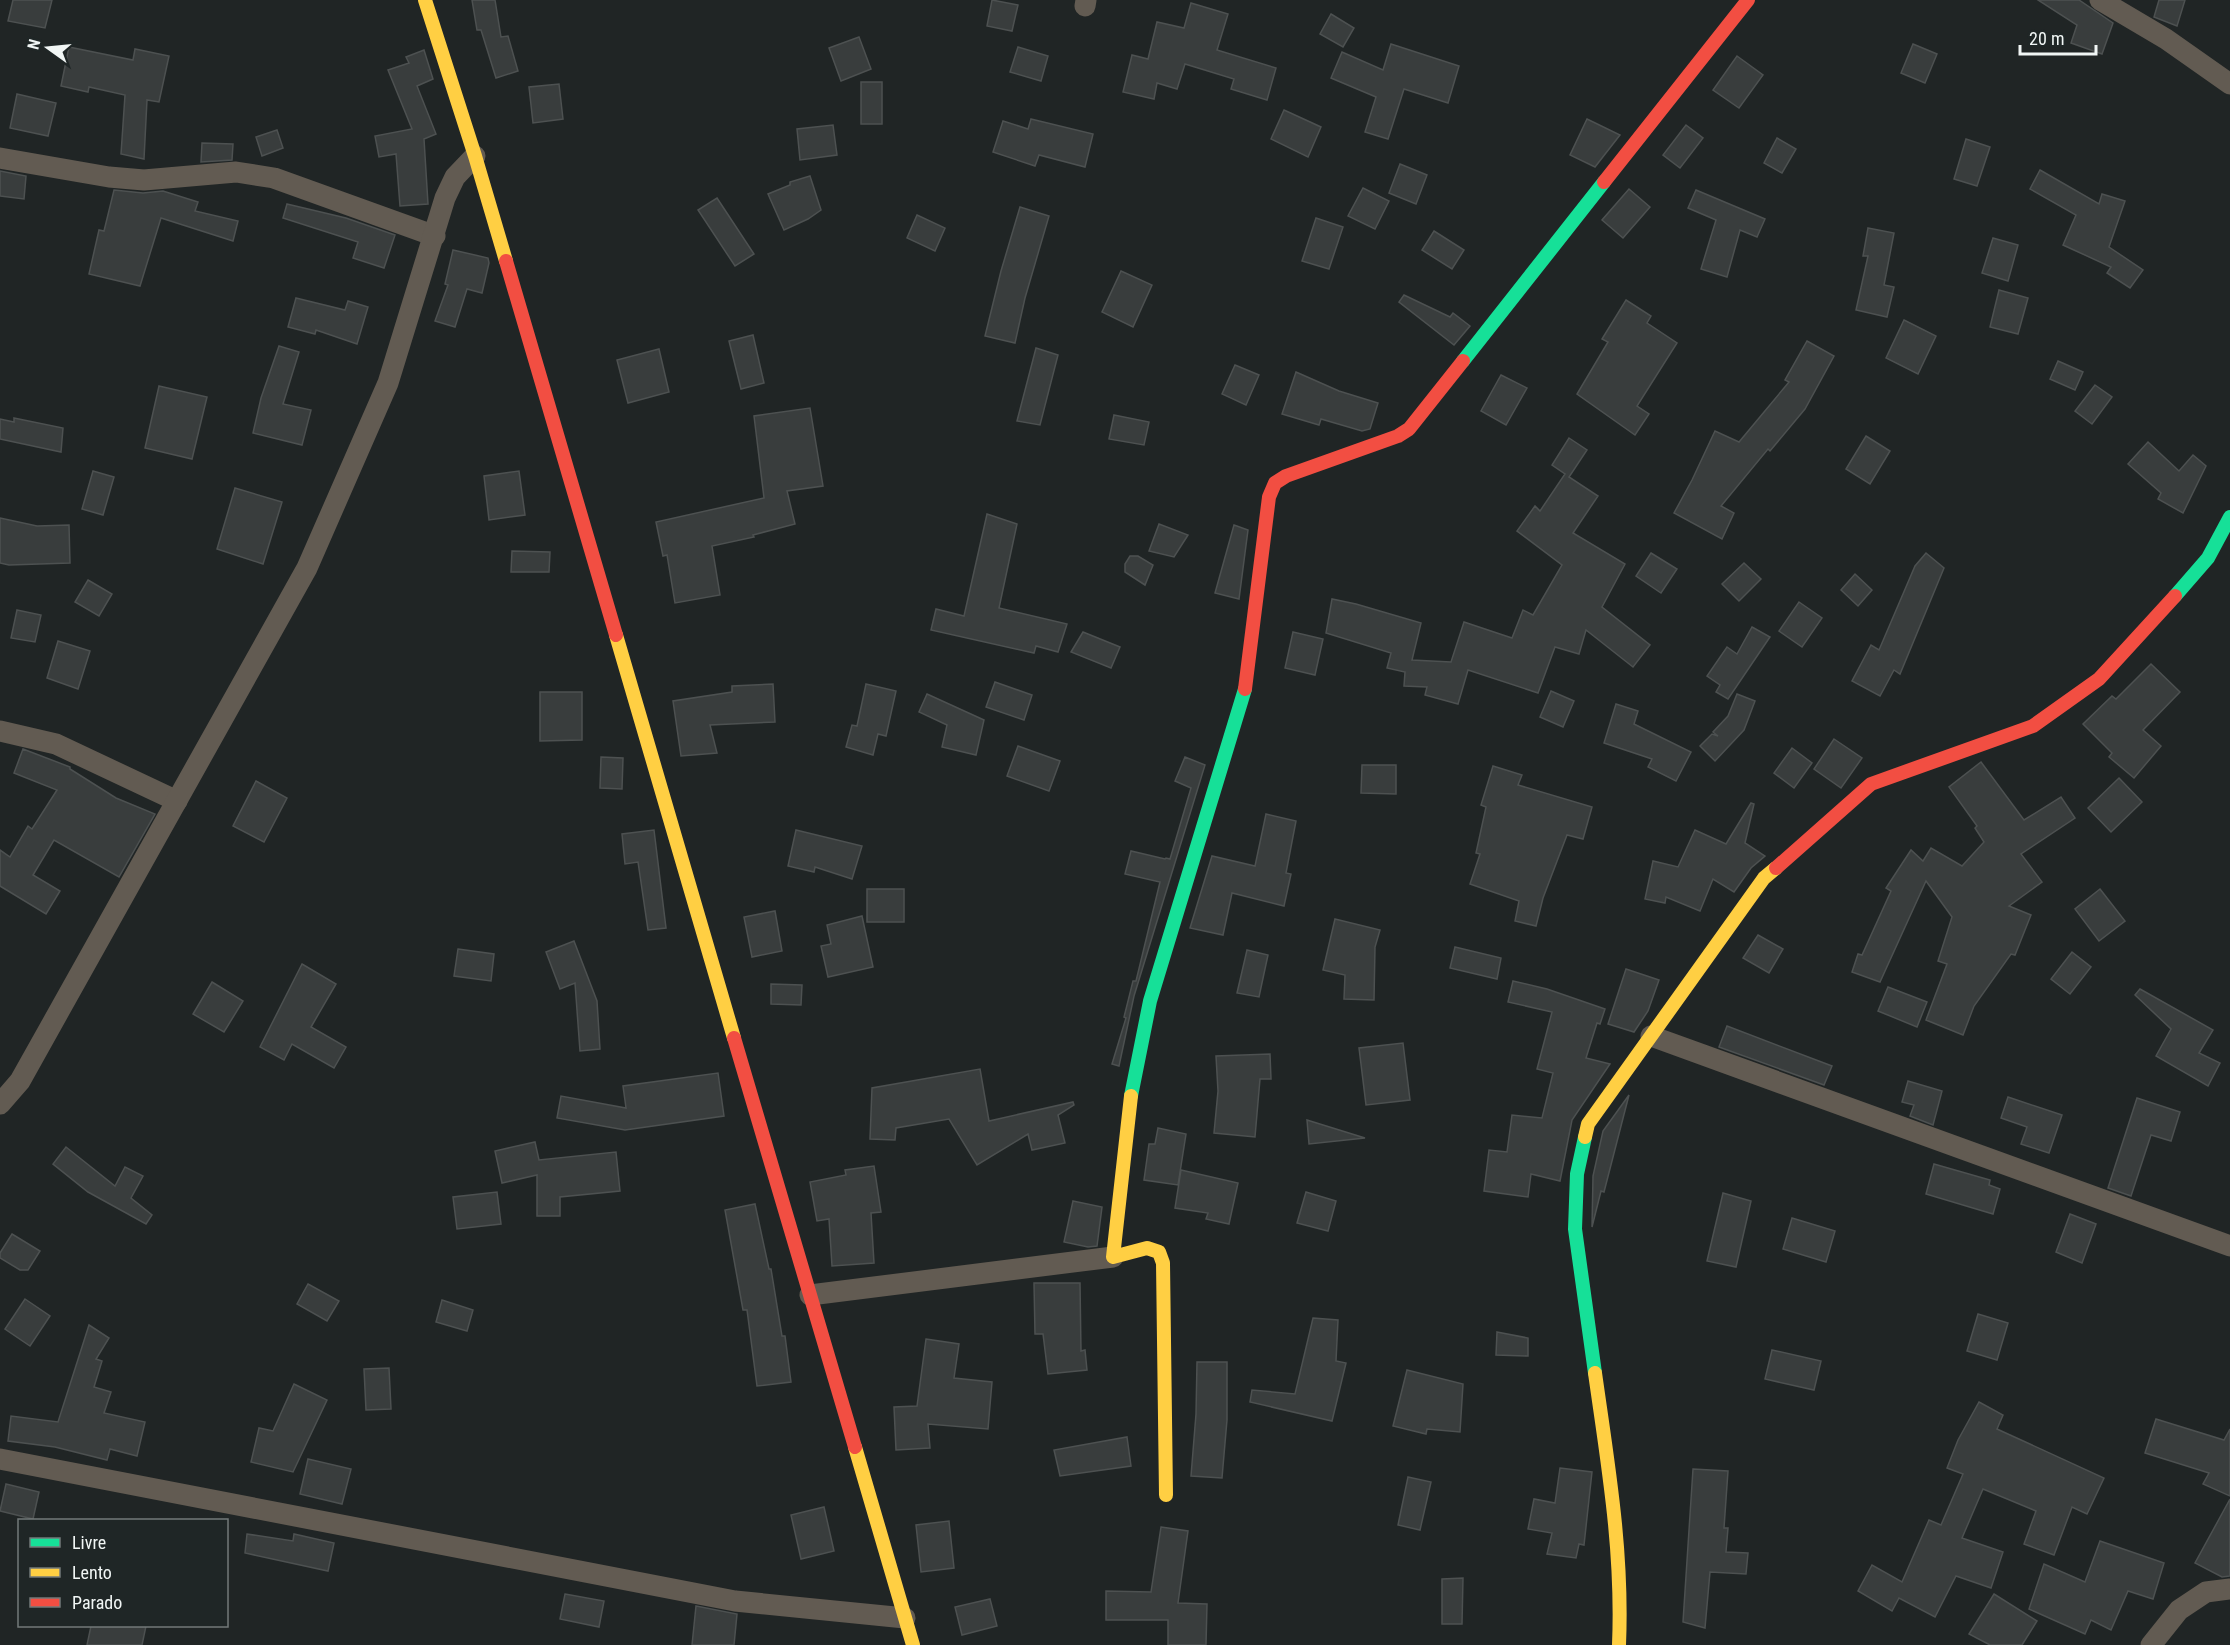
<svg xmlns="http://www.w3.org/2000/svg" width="2230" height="1645" font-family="'Roboto Condensed',sans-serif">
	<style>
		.building { fill: #393d3d; stroke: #4d5151; stroke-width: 1.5 }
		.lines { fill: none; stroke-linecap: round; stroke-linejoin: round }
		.street { stroke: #625b52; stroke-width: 21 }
		.fast { stroke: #16e098; stroke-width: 14 }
		.slow { stroke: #ffcf43; stroke-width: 14 }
		.jam { stroke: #f24e42; stroke-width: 14 }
	</style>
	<rect width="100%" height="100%" fill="#202525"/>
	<g class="building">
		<polygon points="13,0 52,0 45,28 8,21"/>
		<polygon points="472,0 495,0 501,37 508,36 518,71 496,78 481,30 477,30"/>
		<polygon points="992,0 1018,5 1012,31 987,26"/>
		<polygon points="2038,0 2079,0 2113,23 2102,54 2071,43 2077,25"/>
		<polygon points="2159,0 2185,0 2177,26 2154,17"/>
		<polygon points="1191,3 1228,14 1217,50 1276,68 1267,100 1231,89 1234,79 1185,64 1177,89 1157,83 1154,99 1123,92 1132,55 1148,59 1157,22 1184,28"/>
		<polygon points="1331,14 1354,28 1343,47 1320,34"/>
		<polygon points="859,37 871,69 841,81 829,48"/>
		<polygon points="1391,44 1459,66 1448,103 1404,89 1388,139 1365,132 1376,97 1331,78 1342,52 1383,70"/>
		<polygon points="1913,44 1937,54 1925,83 1901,73"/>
		<polygon points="69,47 133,60 135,49 169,56 159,102 147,100 144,159 121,154 125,95 89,87 88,92 61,86"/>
		<polygon points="1018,47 1048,56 1041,81 1010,72"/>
		<polygon points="424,50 433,79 417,86 436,134 424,139 428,204 400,206 396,154 379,157 375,136 412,129 388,70 409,63 406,57"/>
		<polygon points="1737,56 1763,75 1739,108 1713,90"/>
		<rect x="861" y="82" width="21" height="42"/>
		<polygon points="559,84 563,119 533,123 529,87"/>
		<polygon points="17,94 56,103 48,136 10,128"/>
		<polygon points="1284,110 1321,127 1308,157 1271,139"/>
		<polygon points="1031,119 1093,134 1085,167 1039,155 1035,166 993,152 1003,121 1028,129"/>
		<polygon points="1587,119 1620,135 1595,167 1570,155"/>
		<polygon points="833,125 837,155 800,160 797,129"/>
		<polygon points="1686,125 1703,138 1680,168 1663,155"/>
		<polygon points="277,130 283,148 262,156 256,137"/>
		<polygon points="1777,138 1796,149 1782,173 1764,163"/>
		<polygon points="1966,139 1990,147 1977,186 1954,179"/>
		<polygon points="202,143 233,144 232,160 201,162"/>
		<polygon points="1400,164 1427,175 1416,204 1389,193"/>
		<polygon points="2040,170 2099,204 2102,194 2125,201 2109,247 2143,270 2130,288 2107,273 2111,267 2063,245 2076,215 2030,189"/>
		<polygon points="0,171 26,176 24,199 0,196"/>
		<polygon points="810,176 821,210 808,219 784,230 768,194 790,185 790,182"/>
		<polygon points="1363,188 1389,201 1375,229 1348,216"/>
		<polygon points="1629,189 1650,207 1623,238 1602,220"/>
		<polygon points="114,190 143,193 163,191 198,202 195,211 238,221 233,241 161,218 140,286 89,274 99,230 104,231"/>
		<polygon points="1696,190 1765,219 1757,237 1740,230 1727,277 1701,269 1716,220 1688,208"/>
		<polygon points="717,198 754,254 735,266 698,210"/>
		<polygon points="287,204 346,218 395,235 384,268 353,258 358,242 283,218"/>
		<polygon points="1020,207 1049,216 1025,298 1015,343 985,336 1001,271"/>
		<polygon points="917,215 945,228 935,251 907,238"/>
		<polygon points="1316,218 1343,227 1329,269 1302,261"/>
		<polygon points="1868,228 1894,233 1884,285 1894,287 1887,317 1856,310 1868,256 1863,256"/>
		<polygon points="1434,231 1464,250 1452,269 1422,250"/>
		<polygon points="1993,238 2018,245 2008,281 1982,273"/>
		<polygon points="453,250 488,258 489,263 482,293 467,289 455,327 435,321 448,285 445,284"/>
		<polygon points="1121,271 1152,285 1133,327 1102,312"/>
		<polygon points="1999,290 2028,298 2018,334 1990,327"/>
		<polygon points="1404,295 1450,317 1453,313 1470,326 1454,345 1399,302"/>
		<polygon points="296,298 345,310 348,301 368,307 357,344 316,330 315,334 288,327"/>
		<polygon points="1626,300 1651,316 1647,323 1677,343 1637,406 1649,414 1635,435 1577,394 1608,342 1602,339"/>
		<polygon points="1904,320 1936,336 1918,374 1886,358"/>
		<polygon points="753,335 764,383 741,389 729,341"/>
		<polygon points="1807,341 1834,356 1805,409 1770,451 1768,449 1721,506 1734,513 1722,539 1674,513 1692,480 1715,431 1739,442 1789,382 1785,380"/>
		<polygon points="279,346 299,352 283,404 311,410 302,445 253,433 261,398"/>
		<polygon points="1036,348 1058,355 1040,425 1017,421"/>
		<polygon points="659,349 669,392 628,403 617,360"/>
		<polygon points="2058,361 2083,372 2075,390 2050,379"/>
		<polygon points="1235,365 1259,375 1246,405 1222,394"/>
		<polygon points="1296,372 1339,391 1378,403 1370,429 1362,431 1321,419 1319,425 1282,414"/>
		<polygon points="1501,375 1527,388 1506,425 1481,411"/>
		<polygon points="2095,385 2112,397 2092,424 2075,411"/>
		<polygon points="159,386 207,397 192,459 145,448"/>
		<polygon points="810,408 823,486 787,491 795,524 753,535 754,537 712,546 720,595 675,603 667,555 663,556 656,522 764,498 754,416"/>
		<polygon points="1114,415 1149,422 1144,445 1109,439"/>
		<polygon points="14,418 63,428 61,452 0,439 0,419 14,422"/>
		<polygon points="1866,436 1890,451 1870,484 1846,469"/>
		<polygon points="1569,438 1587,450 1569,477 1598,496 1573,533 1625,564 1602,607 1650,645 1633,667 1586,630 1579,654 1555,647 1538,693 1468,670 1458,704 1425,695 1427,687 1404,686 1405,672 1387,668 1391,653 1326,633 1332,599 1356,604 1421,623 1412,660 1451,662 1464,622 1512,638 1523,610 1533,615 1562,565 1517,531 1535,506 1540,511 1565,474 1552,465"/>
		<polygon points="2148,442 2179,471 2193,455 2206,466 2183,513 2158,499 2161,493 2128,464"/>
		<polygon points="93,471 114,477 103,515 82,509"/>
		<polygon points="519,471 525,515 489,520 484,476"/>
		<polygon points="235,488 282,502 263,564 217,549"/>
		<polygon points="987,514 1017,524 999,608 1067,624 1058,652 1036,646 1034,653 931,630 936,609 964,616"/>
		<polygon points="0,518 37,526 69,525 70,563 9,565 0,563"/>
		<polygon points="1159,524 1188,535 1174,557 1149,551"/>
		<polygon points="1234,525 1248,530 1239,599 1215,593"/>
		<polygon points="512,551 550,552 549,572 511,572"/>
		<polygon points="1651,553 1677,569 1661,593 1636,576"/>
		<polygon points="1926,553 1944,568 1900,674 1894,670 1880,696 1852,681 1871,645 1879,650 1915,566"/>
		<polygon points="1130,556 1138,556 1153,565 1145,585 1125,572 1125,564"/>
		<polygon points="1744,563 1761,579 1739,601 1722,584"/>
		<polygon points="1855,574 1872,590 1858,606 1841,590"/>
		<polygon points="88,580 112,594 99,616 75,602"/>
		<polygon points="1799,602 1822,618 1802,647 1779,631"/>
		<polygon points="17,610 41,615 35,642 11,638"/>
		<polygon points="1752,627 1770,637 1728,699 1716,692 1720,685 1707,676 1727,647 1737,654"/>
		<polygon points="1083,632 1120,647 1111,668 1071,652"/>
		<polygon points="1293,632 1323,639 1315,675 1285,668"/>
		<polygon points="58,641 90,651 78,689 47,678"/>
		<polygon points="2151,664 2180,692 2143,730 2161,746 2134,778 2109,757 2112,753 2083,724 2112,696 2116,699"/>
		<polygon points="995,682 1032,695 1024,720 986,707"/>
		<polygon points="773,684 775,722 710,725 717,753 681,756 673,701 732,692 732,686"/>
		<polygon points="866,684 896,691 886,736 878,734 873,755 846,747 852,725 857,726"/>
		<polygon points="1551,691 1574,701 1563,727 1540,717"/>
		<polygon points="540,692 582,692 582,740 540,741"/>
		<polygon points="927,694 984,720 976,755 942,747 947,725 919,712"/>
		<polygon points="1737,694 1755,701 1744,730 1715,761 1700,746 1712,734 1718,736 1713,732 1728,716"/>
		<polygon points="1616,704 1638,711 1634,724 1691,752 1676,781 1648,767 1652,759 1604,743"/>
		<polygon points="1834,739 1862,758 1841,788 1814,769"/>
		<polygon points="1018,746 1060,761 1049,791 1007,776"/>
		<polygon points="1792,748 1812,763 1794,788 1774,773"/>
		<polygon points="23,749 70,767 70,769 116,798 155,814 119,877 54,840 33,875 60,891 46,914 0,886 0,850 10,857 28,826 32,829 57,790 14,773"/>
		<polygon points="601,757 623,758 622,789 600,788"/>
		<polygon points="1185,757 1205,765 1134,996 1119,1066 1112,1064 1126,1018 1124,1017 1133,981 1136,981 1160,882 1125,874 1131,851 1165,859 1166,858 1170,859 1191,788 1175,781"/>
		<polygon points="1981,762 2024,820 2061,797 2075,818 2021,854 2042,882 2009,906 2031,915 2015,955 2011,954 1974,1006 1963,1035 1926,1020 1947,964 1938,961 1952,917 1926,881 1880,982 1852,972 1858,954 1862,955 1891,891 1886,888 1911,850 1923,861 1931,848 1962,866 1984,842 1975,828 1977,826 1949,787"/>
		<polygon points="1362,765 1396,765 1396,794 1361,793"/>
		<polygon points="1493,766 1522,775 1518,785 1592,807 1583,839 1567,835 1543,898 1536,926 1515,921 1519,901 1470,884 1480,854 1476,853 1486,807 1481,805"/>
		<polygon points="2119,778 2142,802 2111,832 2088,808"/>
		<polygon points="256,781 287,798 264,842 233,826"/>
		<polygon points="1751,803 1754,804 1745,843 1765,856 1751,868 1734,892 1713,879 1700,911 1666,897 1665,903 1645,899 1653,861 1678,867 1695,830 1726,844"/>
		<polygon points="1266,814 1296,821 1286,873 1291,874 1284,906 1232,893 1223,935 1190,928 1212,856 1255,866"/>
		<polygon points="654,830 666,928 648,930 638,862 625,864 622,834"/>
		<polygon points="796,830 862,846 852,879 815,867 814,872 788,866"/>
		<rect x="867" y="889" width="37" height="33"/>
		<polygon points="2100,889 2125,921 2099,941 2075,909"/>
		<polygon points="775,911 782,951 752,957 744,917"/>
		<polygon points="862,916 873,967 828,977 821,946 831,944 827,925"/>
		<polygon points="1335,919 1380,930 1375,947 1374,1000 1344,999 1345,975 1323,970"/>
		<polygon points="1758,935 1783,949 1769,973 1743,958"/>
		<polygon points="574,941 597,1001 600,1049 580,1051 575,983 560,989 546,952"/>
		<polygon points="1455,947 1501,958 1497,979 1450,968"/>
		<polygon points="458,949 494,954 491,981 454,976"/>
		<polygon points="1247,950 1268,955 1259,997 1237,993"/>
		<polygon points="2072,952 2091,967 2070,994 2051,979"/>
		<polygon points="302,964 336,984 311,1027 346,1047 334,1068 292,1044 284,1060 260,1047"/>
		<polygon points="1626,969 1659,980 1648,1011 1634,1032 1608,1024"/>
		<polygon points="1513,981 1547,989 1605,1009 1600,1024 1597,1023 1586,1058 1610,1064 1572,1120 1560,1181 1531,1174 1528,1197 1484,1191 1489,1150 1507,1152 1512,1115 1542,1118 1553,1073 1537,1069 1552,1012 1508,1002"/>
		<polygon points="212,982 243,1001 224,1032 193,1014"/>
		<polygon points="771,984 802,985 801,1005 771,1004"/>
		<polygon points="1888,987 1927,1002 1917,1027 1878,1011"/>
		<polygon points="2140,989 2213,1030 2199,1053 2220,1063 2208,1086 2156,1056 2171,1029 2135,995"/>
		<polygon points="1727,1026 1832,1066 1824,1085 1719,1047"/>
		<polygon points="1403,1043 1410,1100 1366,1105 1359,1048"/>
		<polygon points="1270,1054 1271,1079 1260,1079 1255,1137 1214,1133 1218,1091 1216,1056"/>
		<polygon points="980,1069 989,1121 1073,1102 1074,1105 1058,1115 1065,1143 1032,1150 1028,1134 977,1165 949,1119 896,1128 895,1140 870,1139 872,1088"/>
		<polygon points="718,1073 724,1116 625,1130 557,1118 561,1096 626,1108 623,1086"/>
		<polygon points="1908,1081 1942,1091 1933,1125 1910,1116 1914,1105 1902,1102"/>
		<polygon points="1629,1095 1604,1192 1601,1191 1592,1227 1593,1176 1603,1131"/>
		<polygon points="2008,1097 2062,1115 2049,1153 2021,1144 2027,1127 2001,1118"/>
		<polygon points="2137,1098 2180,1112 2171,1141 2151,1135 2131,1196 2108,1188"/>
		<polygon points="1307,1120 1365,1138 1309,1144"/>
		<polygon points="1158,1128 1186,1134 1178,1185 1144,1180 1149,1144 1155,1144"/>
		<polygon points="535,1142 539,1160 616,1152 620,1191 560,1197 560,1216 537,1216 537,1175 502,1183 495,1151"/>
		<polygon points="66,1147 115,1186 125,1167 143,1176 131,1198 152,1215 146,1224 88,1192 53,1164"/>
		<polygon points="1934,1164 1990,1180 1989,1185 2000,1189 1993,1214 1926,1194"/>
		<polygon points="874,1166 881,1212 871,1213 874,1263 832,1266 829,1219 817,1221 810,1182 846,1175 845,1170"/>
		<polygon points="1181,1170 1238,1183 1229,1224 1206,1219 1208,1213 1175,1208"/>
		<polygon points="497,1192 501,1224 457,1229 453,1197"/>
		<polygon points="1306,1192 1336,1201 1328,1231 1297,1223"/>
		<polygon points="1723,1193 1751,1201 1736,1267 1707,1261"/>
		<polygon points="1073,1201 1102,1207 1097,1246 1088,1247 1064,1242"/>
		<polygon points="755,1204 769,1269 771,1269 782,1336 785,1336 791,1382 757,1386 747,1310 743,1310 725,1210"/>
		<polygon points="2070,1214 2096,1224 2082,1263 2056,1252"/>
		<polygon points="1792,1218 1835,1231 1826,1262 1783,1249"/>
		<polygon points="12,1234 40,1251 28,1270 20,1270 0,1258 0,1253"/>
		<polygon points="1034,1283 1080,1283 1081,1351 1085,1350 1087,1370 1048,1374 1043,1334 1035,1334"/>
		<polygon points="308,1284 339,1301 327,1321 297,1304"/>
		<polygon points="25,1299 50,1316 30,1346 5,1329"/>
		<polygon points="442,1300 473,1310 467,1331 436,1322"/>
		<polygon points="1978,1314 2008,1323 1997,1360 1967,1351"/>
		<polygon points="1313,1318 1338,1320 1336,1361 1346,1363 1332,1421 1250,1402 1252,1390 1295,1394"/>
		<polygon points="89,1325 109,1338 96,1359 102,1361 94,1387 111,1392 104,1413 145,1422 137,1456 110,1449 107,1460 55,1447 8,1441 11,1416 58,1422"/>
		<polygon points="1497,1332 1528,1338 1528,1356 1496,1355"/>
		<polygon points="926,1339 959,1344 954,1378 992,1382 988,1429 928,1424 930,1448 896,1450 894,1407 917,1406"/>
		<polygon points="1772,1350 1821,1361 1814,1390 1765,1379"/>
		<polygon points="1197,1362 1227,1362 1227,1420 1222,1478 1191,1476 1196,1414"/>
		<polygon points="389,1368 391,1409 366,1410 364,1369"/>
		<polygon points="1407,1370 1463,1384 1460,1432 1427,1429 1426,1434 1393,1426"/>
		<polygon points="294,1384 327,1400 293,1472 251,1462 259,1428 273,1431"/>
		<polygon points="1979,1402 2003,1415 1997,1429 2104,1478 2087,1514 2072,1507 2054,1555 2024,1544 2036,1511 1983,1489 1962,1538 2003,1552 1991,1588 1956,1576 1935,1617 1899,1598 1892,1611 1858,1591 1872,1565 1902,1582 1929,1520 1941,1525 1963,1474 1947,1468 1958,1440"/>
		<polygon points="2156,1419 2224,1440 2230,1429 2230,1496 2203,1484 2209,1473 2145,1453"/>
		<polygon points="1127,1437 1131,1466 1060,1476 1054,1450"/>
		<polygon points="308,1459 351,1469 342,1504 300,1494"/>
		<polygon points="1560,1468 1592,1472 1584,1545 1579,1544 1576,1558 1547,1554 1552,1533 1528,1529 1534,1499 1555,1503"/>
		<polygon points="1693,1469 1728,1471 1724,1528 1728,1528 1726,1552 1748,1553 1746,1574 1710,1572 1705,1628 1683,1622"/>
		<polygon points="1408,1477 1431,1482 1420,1530 1398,1525"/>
		<polygon points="6,1484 39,1492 33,1519 0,1511"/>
		<polygon points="2230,1499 2230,1576 2222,1577 2195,1563"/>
		<polygon points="824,1507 834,1551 801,1559 791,1515"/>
		<polygon points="949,1521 954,1568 921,1572 916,1525"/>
		<polygon points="1161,1527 1188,1531 1178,1603 1207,1604 1206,1645 1168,1645 1168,1620 1106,1620 1106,1591 1151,1592"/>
		<polygon points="247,1534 293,1541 294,1534 334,1543 328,1571 245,1553"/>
		<polygon points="2100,1541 2164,1563 2153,1599 2128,1591 2111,1630 2091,1620 2085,1634 2029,1609 2044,1564 2085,1582"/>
		<polygon points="1463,1578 1462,1624 1442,1624 1442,1579"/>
		<polygon points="565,1594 604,1601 599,1627 560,1619"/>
		<polygon points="1994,1594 2037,1621 2022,1645 1990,1645 1969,1634"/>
		<polygon points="990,1599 997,1626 962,1635 955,1607"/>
		<polygon points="696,1606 737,1614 734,1645 692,1645"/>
		<polygon points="91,1626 146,1626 142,1645 87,1645"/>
	</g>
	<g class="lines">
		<g class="street">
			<polyline points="2100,0 2166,39 2230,84"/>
			<polyline points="1085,6 1086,0"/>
			<polyline points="0,158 109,177 144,180 236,172 274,178 435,236"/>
			<polyline points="0,731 56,744 177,801"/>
			<polyline points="1651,1036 2230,1246"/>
			<polyline points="0,1104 20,1081 307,568 388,383 445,198 455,177 475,156"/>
			<polyline points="810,1295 1113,1257"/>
			<polyline points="0,1459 735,1601 905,1618"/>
			<polyline points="2151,1645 2179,1610 2206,1592 2230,1589"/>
		</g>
		<g class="fast">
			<polyline points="1463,361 1604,182"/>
			<polyline points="2175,596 2208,558 2230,517"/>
			<polyline points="1131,1096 1150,1001 1245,689"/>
			<polyline points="1585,1137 1577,1174 1575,1229 1595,1373"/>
		</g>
		<g class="slow">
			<polyline points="425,0 475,156 506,261"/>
			<polyline points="616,635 734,1038"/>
			<polyline points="1131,1096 1113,1257 1147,1248 1159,1252 1163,1263 1166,1495"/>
			<polyline points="1585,1137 1588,1124 1764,878 1776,868"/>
			<path d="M1595 1373C1608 1465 1623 1551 1619 1645"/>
			<polyline points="855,1447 913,1645"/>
		</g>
		<g class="jam">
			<polyline points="1604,182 1748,0"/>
			<polyline points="506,261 616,635"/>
			<polyline points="1245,689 1269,497 1275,483 1286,476 1398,436 1409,429 1463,361"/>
			<polyline points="1776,868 1871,784 2033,726 2099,679 2175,596"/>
			<polyline points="734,1038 855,1447"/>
		</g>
	</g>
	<rect x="18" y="1519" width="210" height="108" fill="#1f2626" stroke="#737979" stroke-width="1.5"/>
	<rect x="30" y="1538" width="30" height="9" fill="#16e098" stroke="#737979" stroke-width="1.5"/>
	<text x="72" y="1549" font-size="18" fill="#f1f6f5">Livre</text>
	<rect x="30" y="1568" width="30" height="9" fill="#ffcf43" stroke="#737979" stroke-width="1.5"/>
	<text x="72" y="1579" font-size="18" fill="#f1f6f5">Lento</text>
	<rect x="30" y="1598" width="30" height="9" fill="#f24e42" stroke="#737979" stroke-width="1.5"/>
	<text x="72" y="1609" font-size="18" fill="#f1f6f5">Parado</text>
	<g transform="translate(48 48) rotate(285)" stroke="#1f2626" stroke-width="4.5" paint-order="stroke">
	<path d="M0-4.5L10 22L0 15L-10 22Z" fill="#f1f6f5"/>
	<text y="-9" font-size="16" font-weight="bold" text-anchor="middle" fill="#f1f6f5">N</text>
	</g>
	<path d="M2020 45v9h76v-9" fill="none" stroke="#f1f6f5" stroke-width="3"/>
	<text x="2029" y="45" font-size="18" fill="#f1f6f5" stroke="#1f2626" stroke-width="4.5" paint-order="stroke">20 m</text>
</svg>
